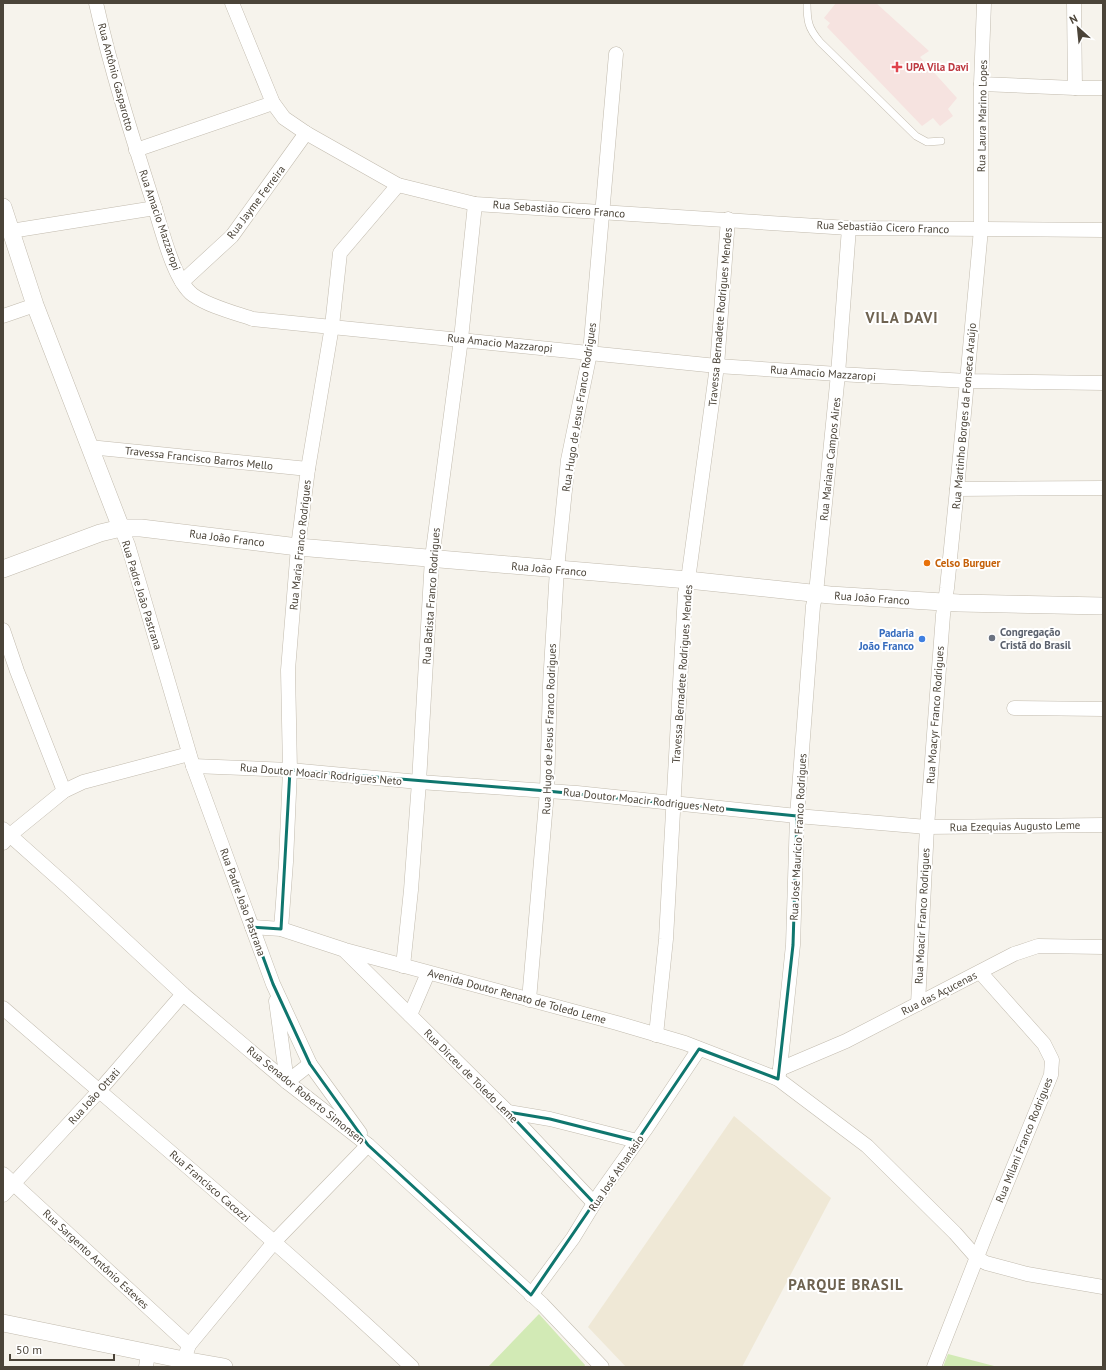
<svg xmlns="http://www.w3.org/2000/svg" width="1106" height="1370" viewBox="0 0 1106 1370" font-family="'PT Sans',sans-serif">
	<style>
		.education { fill: #efe8d6 }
		.medical { fill: #f6e3e0 }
		.green { fill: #d2eab5 }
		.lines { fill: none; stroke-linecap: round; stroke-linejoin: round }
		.service-casing { stroke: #c2bbae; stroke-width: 8 }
		.minor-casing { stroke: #c2bbae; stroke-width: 15 }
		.tertiary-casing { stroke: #c2bbae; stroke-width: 18 }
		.service { stroke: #fff; stroke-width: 7 }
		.minor { stroke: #fff; stroke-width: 14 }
		.tertiary { stroke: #fff; stroke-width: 17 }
		.marked { fill: none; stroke: #0f766e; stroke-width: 3; stroke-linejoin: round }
		.health-dot { fill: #e0444e; stroke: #fff; stroke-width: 1.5 }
		.food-dot { fill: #e8710a; stroke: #fff; stroke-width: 1.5 }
		.worship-dot { fill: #6b7280; stroke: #fff; stroke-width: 1.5 }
		.shop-dot { fill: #3f7fe0; stroke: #fff; stroke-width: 1.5 }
		.labels { text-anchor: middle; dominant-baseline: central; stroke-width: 4; stroke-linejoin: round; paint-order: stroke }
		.health-label { font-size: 11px; font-weight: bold; fill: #be3a42; stroke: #fff; text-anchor: start }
		.street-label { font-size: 11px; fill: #4b4439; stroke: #fff }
		.food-label { font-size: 11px; font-weight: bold; fill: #c56008; stroke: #fff; text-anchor: start }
		.worship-label { font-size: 11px; font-weight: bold; fill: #5b616d; stroke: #fff; text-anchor: start }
		.shop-label { font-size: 11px; font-weight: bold; fill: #366cbe; stroke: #fff; text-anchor: end }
		.district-label { font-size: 15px; font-weight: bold; letter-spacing: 1px; fill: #6e6250; stroke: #fff }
	</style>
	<rect width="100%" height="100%" fill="#f6f3ec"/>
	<!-- education -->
	<polygon class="education" points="734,1116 831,1198 742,1367 626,1367 588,1327"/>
	<!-- medical -->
	<polygon class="medical" points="836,3 876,3 929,51 920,57 957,98 948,109 953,116 940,126 933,118 922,126 827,27 830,23 824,18"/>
	<!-- green -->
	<g class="green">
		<polygon points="539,1314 585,1365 584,1367 488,1367"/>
		<polygon points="948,1354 998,1367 943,1367"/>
	</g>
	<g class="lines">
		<!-- service casing -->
		<g class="service-casing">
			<path id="service" d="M807,3C807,21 808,28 820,42L916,136L927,142L941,141"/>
		</g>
		<!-- minor casing -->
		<g class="minor-casing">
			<g id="minor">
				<path d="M96,3C111,70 132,136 153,202C161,226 173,280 193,295C208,306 235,313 253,319L717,366L838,374L968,381L1103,383"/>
				<polyline points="232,3 273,103 284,118 306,133 398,185 475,204 849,228 1103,230"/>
				<polyline points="1074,3 1075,88"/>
				<polyline points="981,84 1075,88 1103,88"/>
				<polyline points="136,150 273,103"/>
				<polyline points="11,231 155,208"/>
				<polyline points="182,282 232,236 306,133"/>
				<polyline points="3,316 35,305"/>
				<polyline points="89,447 308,469"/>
				<polyline points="957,489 1103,488"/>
				<polyline points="121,528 128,545 193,766 273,984 310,1064 360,1133"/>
				<polyline points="3,630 17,671 64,791"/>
				<polyline points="1014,708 1103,709"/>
				<polyline points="193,766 290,770 419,782 577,793 797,816 927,827 1103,825"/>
				<polyline points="3,829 69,888 183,994 287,1082 368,1145 542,1304 602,1367"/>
				<polyline points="3,843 10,835 64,791 83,782 189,754"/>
				<polyline points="252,927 281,929 345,950 617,1023 685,1043 778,1079 867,1146 955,1233 977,1258 986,1263 1027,1274 1103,1287"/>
				<polyline points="281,929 286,862 290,770 288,670 298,547 308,469 332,326 340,253 398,185"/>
				<polyline points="345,951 508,1112 594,1203"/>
				<polyline points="403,966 411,890 419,782 432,558 461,339 475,204"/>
				<polyline points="529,1000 547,791 550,685 557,569 568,460 590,353 616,54"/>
				<polyline points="276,1001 287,1082"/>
				<polyline points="918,1004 927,827 943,615 947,588 957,489 981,229 981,84 984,3"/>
				<path d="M3,1008C140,1127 280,1243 412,1367"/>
				<polyline points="410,1015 428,973"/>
				<polyline points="656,1035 666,939 685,593 688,580 717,366 728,219"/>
				<polyline points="780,1069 846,1041 1014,954 1038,946 1103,947"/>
				<polyline points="778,1079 780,1069 793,945 797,816 813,606 816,593 838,374 849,228"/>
				<polyline points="287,1082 310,1064"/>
				<polyline points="508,1112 550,1119 637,1141"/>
				<polyline points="3,1174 189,1345"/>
				<polyline points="3,1195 99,1091 183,994"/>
				<polyline points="531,1295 573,1238 601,1192 645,1130 699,1049"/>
				<polyline points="184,1360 189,1345 275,1241 368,1145"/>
				<polyline points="146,1367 148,1353"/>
				<polyline points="934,1367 986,1234 1051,1075 1052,1060 1044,1044 980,972"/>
			</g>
		</g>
		<!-- tertiary casing -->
		<g class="tertiary-casing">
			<g id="tertiary">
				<polyline points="3,207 35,305 121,528"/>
				<polyline points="3,569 100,533 121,528 141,528 298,547 688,580 830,595 959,603 1103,606"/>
				<polyline points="3,1323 184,1360 224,1367"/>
			</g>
		</g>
		<!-- service -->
		<use href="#service" class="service"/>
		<!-- minor -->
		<use href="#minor" class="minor"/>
		<!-- tertiary -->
		<use href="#tertiary" class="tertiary"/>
	</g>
	<!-- marked area -->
	<path class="marked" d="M290,770L547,791L797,816L793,945L778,1079L699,1049L637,1141L550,1119L508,1112L594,1203L531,1295L368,1145L310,1064L273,984L252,927L281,929Z"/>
	<!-- markers -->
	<path class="health-dot" d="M895 61h4v4h4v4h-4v4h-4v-4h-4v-4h4z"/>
	<circle class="food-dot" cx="927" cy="563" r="4"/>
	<circle class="worship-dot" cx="992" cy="638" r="4"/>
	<circle class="shop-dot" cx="922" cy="639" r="4"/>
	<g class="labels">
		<!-- health labels -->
		<g class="health-label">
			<text x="906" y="67">UPA Vila Davi</text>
		</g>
		<!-- street labels -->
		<g class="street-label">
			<text transform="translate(116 77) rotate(75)">Rua Antônio Gasparotto</text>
			<text transform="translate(982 116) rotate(-89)">Rua Laura Marino Lopes</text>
			<text transform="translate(256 202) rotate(-53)">Rua Jayme Ferreira</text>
			<text transform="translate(559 209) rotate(4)">Rua Sebastião Cicero Franco</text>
			<text transform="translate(160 220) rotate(71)">Rua Amacio Mazzaropi</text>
			<text transform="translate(883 227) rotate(2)">Rua Sebastião Cicero Franco</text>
			<text transform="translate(720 317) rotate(-85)">Travessa Bernadete Rodrigues Mendes</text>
			<text transform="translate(500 343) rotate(6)">Rua Amacio Mazzaropi</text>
			<text transform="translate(823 373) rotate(4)">Rua Amacio Mazzaropi</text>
			<text transform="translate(579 407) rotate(-81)">Rua Hugo de Jesus Franco Rodrigues</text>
			<text transform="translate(964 416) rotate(-85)">Rua Martinho Borges da Fonseca Araújo</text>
			<text transform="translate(199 458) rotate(6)">Travessa Francisco Barros Mello</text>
			<text transform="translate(830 459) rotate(-84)">Rua Mariana Campos Aires</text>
			<text transform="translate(227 538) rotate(7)">Rua João Franco</text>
			<text transform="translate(300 545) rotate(-84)">Rua Maria Franco Rodrigues</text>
			<text transform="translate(549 569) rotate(5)">Rua João Franco</text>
			<text transform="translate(142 595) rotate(73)">Rua Padre João Pastrana</text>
			<text transform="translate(431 596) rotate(-86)">Rua Batista Franco Rodrigues</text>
			<text transform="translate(872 598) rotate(4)">Rua João Franco</text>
			<text transform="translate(682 674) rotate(-86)">Travessa Bernadete Rodrigues Mendes</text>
			<text transform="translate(935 715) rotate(-86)">Rua Moacyr Franco Rodrigues</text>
			<text transform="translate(549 729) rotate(-88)">Rua Hugo de Jesus Franco Rodrigues</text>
			<text transform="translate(321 774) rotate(5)">Rua Doutor Moacir Rodrigues Neto</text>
			<text transform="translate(644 800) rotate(6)">Rua Doutor Moacir Rodrigues Neto</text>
			<text transform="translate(1015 826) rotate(-1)">Rua Ezequias Augusto Leme</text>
			<text transform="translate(798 837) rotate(-87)">Rua José Maurício Franco Rodrigues</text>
			<text transform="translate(243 902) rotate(70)">Rua Padre João Pastrana</text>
			<text transform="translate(922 916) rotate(-87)">Rua Moacir Franco Rodrigues</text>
			<text transform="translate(939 993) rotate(-27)">Rua das Açucenas</text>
			<text transform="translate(517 996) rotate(15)">Avenida Doutor Renato de Toledo Leme</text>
			<text transform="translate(471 1076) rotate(45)">Rua Dirceu de Toledo Leme</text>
			<text transform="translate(306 1095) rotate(39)">Rua Senador Roberto Simonsen</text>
			<text transform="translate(94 1096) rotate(-48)">Rua João Ottati</text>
			<text transform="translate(1024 1140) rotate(-68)">Rua Milani Franco Rodrigues</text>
			<text transform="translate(616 1173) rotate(-56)">Rua José Athanásio</text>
			<text transform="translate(210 1186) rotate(41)">Rua Francisco Cacozzi</text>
			<text transform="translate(96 1259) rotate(43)">Rua Sargento Antônio Esteves</text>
		</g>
		<!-- food labels -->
		<g class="food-label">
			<text x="935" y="563">Celso Burguer</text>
		</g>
		<!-- worship labels -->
		<g class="worship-label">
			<text x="1000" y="632">Congregação<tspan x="1000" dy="13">Cristã do Brasil</tspan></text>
		</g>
		<!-- shop labels -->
		<g class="shop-label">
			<text x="914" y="633">Padaria<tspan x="914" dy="13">João Franco</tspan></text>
		</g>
		<!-- district labels -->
		<g class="district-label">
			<text x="902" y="317">VILA DAVI</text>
			<text x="846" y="1284">PARQUE BRASIL</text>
		</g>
	</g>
	<!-- border -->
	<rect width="1106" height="1370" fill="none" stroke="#4b4439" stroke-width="8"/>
	<!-- north arrow -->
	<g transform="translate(1078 28) rotate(333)" stroke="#ffffff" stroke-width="3" paint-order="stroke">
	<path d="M0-3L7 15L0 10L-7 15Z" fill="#4b4439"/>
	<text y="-6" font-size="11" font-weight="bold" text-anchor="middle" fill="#4b4439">N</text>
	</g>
	<!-- scale -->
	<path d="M10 1354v6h104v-6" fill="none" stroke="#4b4439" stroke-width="2"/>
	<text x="16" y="1354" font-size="12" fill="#4b4439" stroke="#ffffff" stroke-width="3" paint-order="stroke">50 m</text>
</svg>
